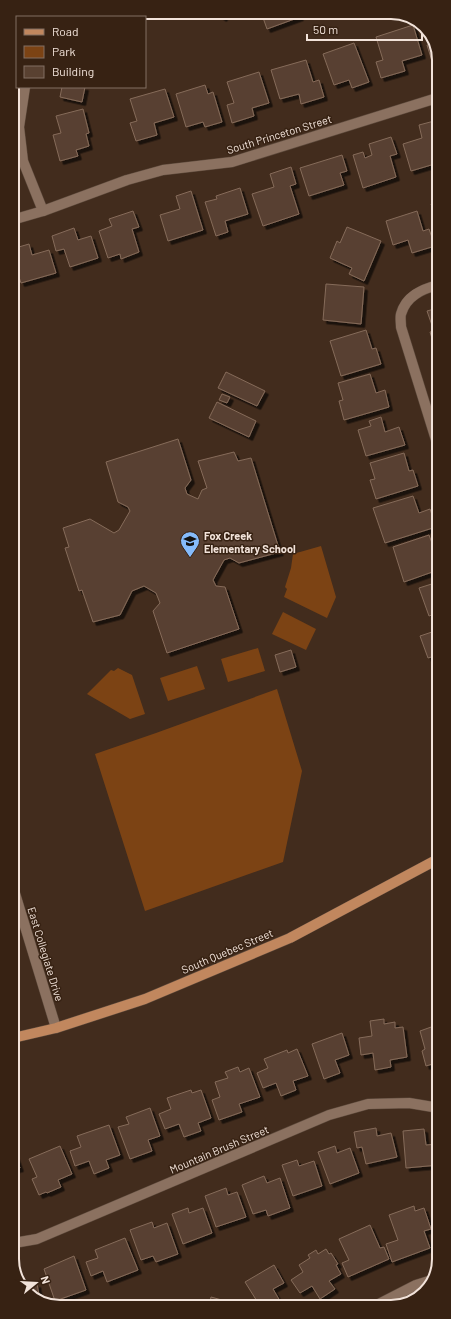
<svg xmlns="http://www.w3.org/2000/svg" width="451" height="1319" viewBox="0 0 451 1319" font-family="Barlow,sans-serif">
	<style>
		.green { fill: #7c4314 }
		.building { fill: #594131; stroke: #856b5a; filter: url(#shadow) }
		.lines { fill: none; stroke-linecap: round; stroke-linejoin: round }
		.minor-casing { stroke: #5d4a3c; stroke-width: 11 }
		.primary-casing { stroke: #5d4a3c; stroke-width: 11 }
		.minor { stroke: #8b7160; stroke-width: 10 }
		.primary { stroke: #c1875e; stroke-width: 10 }
		.labels { text-anchor: middle; dominant-baseline: central; stroke-width: 3; stroke-linejoin: round; paint-order: stroke }
		.street-label { font-size: 11px; fill: #f2e3da; stroke: #372213 }
		.poi-label { font-size: 11px; font-weight: bold; fill: #f2e3da; stroke: #372213; text-anchor: start }
		.rim { fill: none; stroke: #f2e3da; stroke-width: 2 }
	</style>
	<defs>
		<filter id="shadow"><feDropShadow dx="3.5" dy="3.5" stdDeviation="0" flood-color="#0009"/></filter>
	</defs>
	<rect width="100%" height="100%" fill="#422c1d"/>
	<!-- green -->
	<g class="green">
		<polygon points="321,546 336,597 327,618 284,597 287,589 285,587 291,568 293,554"/>
		<polygon points="283,612 316,629 306,650 272,634"/>
		<polygon points="258,648 265,671 228,682 221,659"/>
		<polygon points="197,666 205,689 168,701 160,678"/>
		<polygon points="118,668 132,675 145,714 130,719 87,694 111,670 114,671"/>
		<polygon points="277,689 302,771 283,862 145,911 95,754 156,733"/>
	</g>
	<!-- building -->
	<g class="building">
		<polygon points="214,12 227,12 223,18"/>
		<polygon points="261,12 298,12 300,17 267,29"/>
		<polygon points="413,25 422,55 402,61 405,71 381,78 376,62 383,60 376,37"/>
		<polygon points="434,42 437,48 437,59 432,61 427,45 434,43"/>
		<polygon points="354,43 369,82 352,88 349,80 334,85 323,54"/>
		<polygon points="306,60 313,82 319,80 324,97 301,104 299,94 280,99 271,70"/>
		<polygon points="259,72 269,103 252,108 254,116 232,123 227,105 234,103 227,82"/>
		<polygon points="205,85 208,94 213,92 222,122 205,127 203,122 186,127 176,94"/>
		<polygon points="62,87 85,87 82,102 60,97"/>
		<polygon points="165,89 174,117 154,123 157,135 136,141 130,123 137,121 130,99"/>
		<polygon points="83,109 89,133 86,134 89,146 76,150 78,156 60,161 53,135 61,133 56,116"/>
		<polygon points="438,120 438,163 411,171 403,144 422,138 419,125"/>
		<polygon points="391,137 397,154 390,156 396,177 363,188 353,155 363,152 365,158 372,155 369,144"/>
		<polygon points="342,155 347,171 340,173 344,185 309,196 300,168"/>
		<polygon points="291,167 296,184 290,186 299,214 263,226 252,194 274,187 270,174"/>
		<polygon points="240,188 248,214 225,221 228,232 216,236 205,202 217,199 216,196"/>
		<polygon points="191,191 203,230 168,241 160,215 180,209 176,196"/>
		<polygon points="438,202 438,225 431,204"/>
		<polygon points="133,211 139,227 132,229 139,252 121,259 120,254 108,258 99,231 112,226 109,219"/>
		<polygon points="417,211 423,231 429,229 435,246 412,253 408,240 393,245 386,221"/>
		<polygon points="347,227 381,241 364,281 349,274 352,268 330,258 337,241 340,243"/>
		<polygon points="74,228 78,240 91,236 98,258 70,267 64,249 56,251 52,236"/>
		<polygon points="29,244 32,255 49,250 56,273 21,283 16,268 12,269 12,249"/>
		<polygon points="326,284 364,287 361,324 323,320"/>
		<polygon points="438,308 438,347 435,348 430,332 434,331 427,311"/>
		<polygon points="366,330 372,349 376,348 381,364 341,376 330,341"/>
		<polygon points="226,372 265,391 257,406 218,388"/>
		<polygon points="370,374 376,393 385,390 389,407 344,420 339,401 343,400 338,383"/>
		<polygon points="222,394 230,397 227,403 219,400"/>
		<polygon points="217,402 256,421 249,437 209,418"/>
		<polygon points="381,417 385,432 399,427 405,445 366,456 358,430 371,426 369,421"/>
		<polygon points="178,439 191,480 185,488 187,494 198,499 202,490 207,488 198,461 234,452 238,461 251,458 280,552 239,563 230,558 224,560 213,580 216,586 225,587 239,629 167,653 153,611 160,603 156,593 144,586 132,591 120,615 93,622 82,590 79,591 65,548 69,547 63,528 90,519 114,533 119,530 130,511 128,507 118,502 106,462"/>
		<polygon points="404,453 409,471 413,470 418,486 376,499 370,480 375,479 370,463"/>
		<polygon points="413,496 419,513 430,509 436,527 385,543 373,508"/>
		<polygon points="429,535 436,554 438,554 438,570 404,582 393,547"/>
		<polygon points="438,582 438,613 429,616 419,588"/>
		<polygon points="438,622 438,655 428,658 420,636 435,631 433,624"/>
		<polygon points="291,650 296,667 280,672 275,655"/>
		<polygon points="439,1018 439,1062 426,1066 422,1051 425,1049 420,1031 434,1026 432,1020"/>
		<polygon points="384,1019 384,1024 395,1022 395,1028 403,1027 407,1057 390,1060 391,1067 375,1070 373,1053 361,1055 359,1038 372,1036 370,1021"/>
		<polygon points="342,1033 349,1055 335,1060 340,1073 324,1079 312,1044"/>
		<polygon points="297,1049 308,1076 293,1081 296,1090 281,1096 276,1083 263,1088 257,1073 268,1068 264,1059 287,1050 288,1053"/>
		<polygon points="238,1067 240,1072 249,1068 260,1097 239,1104 242,1112 219,1120 212,1100 220,1097 215,1082 228,1078 225,1072"/>
		<polygon points="191,1090 192,1093 201,1090 211,1118 198,1123 201,1131 184,1137 179,1124 165,1129 159,1114 171,1109 167,1098"/>
		<polygon points="150,1108 160,1136 148,1140 152,1151 130,1159 118,1127 129,1124 126,1117"/>
		<polygon points="109,1125 120,1155 106,1160 109,1168 94,1174 89,1161 75,1166 70,1151 81,1147 77,1136"/>
		<polygon points="376,1128 377,1136 391,1133 397,1157 366,1164 362,1147 357,1148 354,1132"/>
		<polygon points="424,1129 426,1145 439,1144 439,1165 406,1168 403,1131"/>
		<polygon points="60,1146 72,1174 58,1180 61,1187 47,1193 46,1192 39,1195 32,1179 37,1177 29,1159"/>
		<polygon points="335,1146 337,1153 350,1148 359,1173 330,1184 318,1152"/>
		<polygon points="13,1149 20,1168 13,1170"/>
		<polygon points="297,1160 299,1166 314,1161 322,1186 293,1196 282,1165"/>
		<polygon points="264,1176 267,1183 280,1178 290,1208 268,1216 266,1210 253,1214 242,1185"/>
		<polygon points="226,1188 228,1195 237,1192 246,1217 216,1227 205,1196"/>
		<polygon points="414,1206 415,1211 424,1208 431,1229 424,1231 430,1248 392,1262 386,1244 398,1240 389,1215"/>
		<polygon points="188,1208 189,1213 203,1208 212,1233 183,1244 172,1214"/>
		<polygon points="152,1222 154,1228 167,1223 178,1254 156,1262 153,1256 141,1260 130,1230"/>
		<polygon points="370,1225 380,1248 384,1247 389,1259 348,1277 342,1263 349,1260 339,1239"/>
		<polygon points="125,1238 138,1270 107,1282 103,1271 91,1276 86,1262 98,1258 95,1250"/>
		<polygon points="326,1249 329,1254 331,1253 338,1264 336,1265 341,1274 329,1281 335,1289 320,1299 312,1286 300,1293 291,1280 303,1272 299,1265 310,1258 308,1255 316,1250 318,1254"/>
		<polygon points="74,1256 86,1290 55,1301 44,1269"/>
		<polygon points="274,1265 284,1283 273,1289 280,1301 272,1306 260,1306 245,1282"/>
		<polygon points="37,1284 40,1300 29,1295 24,1287"/>
		<polygon points="211,1297 240,1305 239,1306 209,1306"/>
	</g>
	<g class="lines">
		<!-- minor casing -->
		<g class="minor-casing">
			<g id="minor">
				<polyline points="25,87 19,127 23,161 43,211"/>
				<polyline points="12,220 43,211 127,180 163,170 232,162 437,98"/>
				<path d="M438,285C422,289 406,296 401,314C400,317 401,323 401,327L438,446"/>
				<polyline points="13,887 56,1028"/>
				<polyline points="14,1243 37,1239 329,1115 368,1104 409,1103 439,1108"/>
				<polyline points="375,1306 416,1285 432,1280"/>
			</g>
		</g>
		<!-- primary casing -->
		<g class="primary-casing">
			<polyline id="primary" points="13,1038 56,1028 145,999 290,938 438,859"/>
		</g>
		<!-- minor -->
		<use href="#minor" class="minor"/>
		<!-- primary -->
		<use href="#primary" class="primary"/>
	</g>
	<!-- icons -->
	<defs>
		<g id="school-pin" transform="scale(1)"><path d="M0 17L-7.5 6A9.5 9.5 0 1 1 7.5 6Z" fill="#85bbfb" stroke="#372213"/><path d="M0-5L7-2L0 1L-7-2ZM-4 1L0 2.5L4 1V4Q0 6-4 4Z" fill="#111"/></g>
	</defs>
	<g fill-rule="evenodd">
		<use href="#school-pin" x="190" y="541"/>
	</g>
	<g class="labels">
		<!-- street labels -->
		<g class="street-label">
			<text transform="translate(279 134) rotate(-17)">South Princeton Street</text>
			<text transform="translate(227 951) rotate(-23)">South Quebec Street</text>
			<text transform="translate(46 954) rotate(73)">East Collegiate Drive</text>
			<text transform="translate(219 1149) rotate(-23)">Mountain Brush Street</text>
		</g>
		<!-- poi labels -->
		<g class="poi-label">
			<text x="204" y="535">Fox Creek<tspan x="204" dy="13">Elementary School</tspan></text>
		</g>
	</g>
	<!-- crop -->
	<path d="M0 0H451V1319H0ZM60 19H391A41 41 0 0 1 432 60V1259A41 41 0 0 1 391 1300H60A41 41 0 0 1 19 1259V60A41 41 0 0 1 60 19Z" fill="#372213" fill-rule="evenodd"/>
	<path class="rim" d="M60 19H391A41 41 0 0 1 432 60V1259A41 41 0 0 1 391 1300H60A41 41 0 0 1 19 1259V60A41 41 0 0 1 60 19Z"/>
	<!-- legend -->
	<rect x="16" y="16" width="130" height="72" fill="#372213" stroke="#826f63"/>
	<rect x="24" y="29" width="20" height="6" fill="#c1875e" stroke="#826f63"/>
	<text x="52" y="36" font-size="12" fill="#f2e3da">Road</text>
	<rect x="24" y="46" width="20" height="12" fill="#7c4314" stroke="#826f63"/>
	<text x="52" y="56" font-size="12" fill="#f2e3da">Park</text>
	<rect x="24" y="66" width="20" height="12" fill="#594131" stroke="#826f63"/>
	<text x="52" y="76" font-size="12" fill="#f2e3da">Building</text>
	<!-- north arrow -->
	<g transform="translate(36 1283) rotate(72)" stroke="#372213" stroke-width="3" paint-order="stroke">
	<path d="M0-3L7 15L0 10L-7 15Z" fill="#f2e3da"/>
	<text y="-6" font-size="11" font-weight="bold" text-anchor="middle" fill="#f2e3da">N</text>
	</g>
	<!-- scale -->
	<path d="M307 34v6h115v-6" fill="none" stroke="#f2e3da" stroke-width="2"/>
	<text x="313" y="34" font-size="12" fill="#f2e3da" stroke="#372213" stroke-width="3" paint-order="stroke">50 m</text>
</svg>
